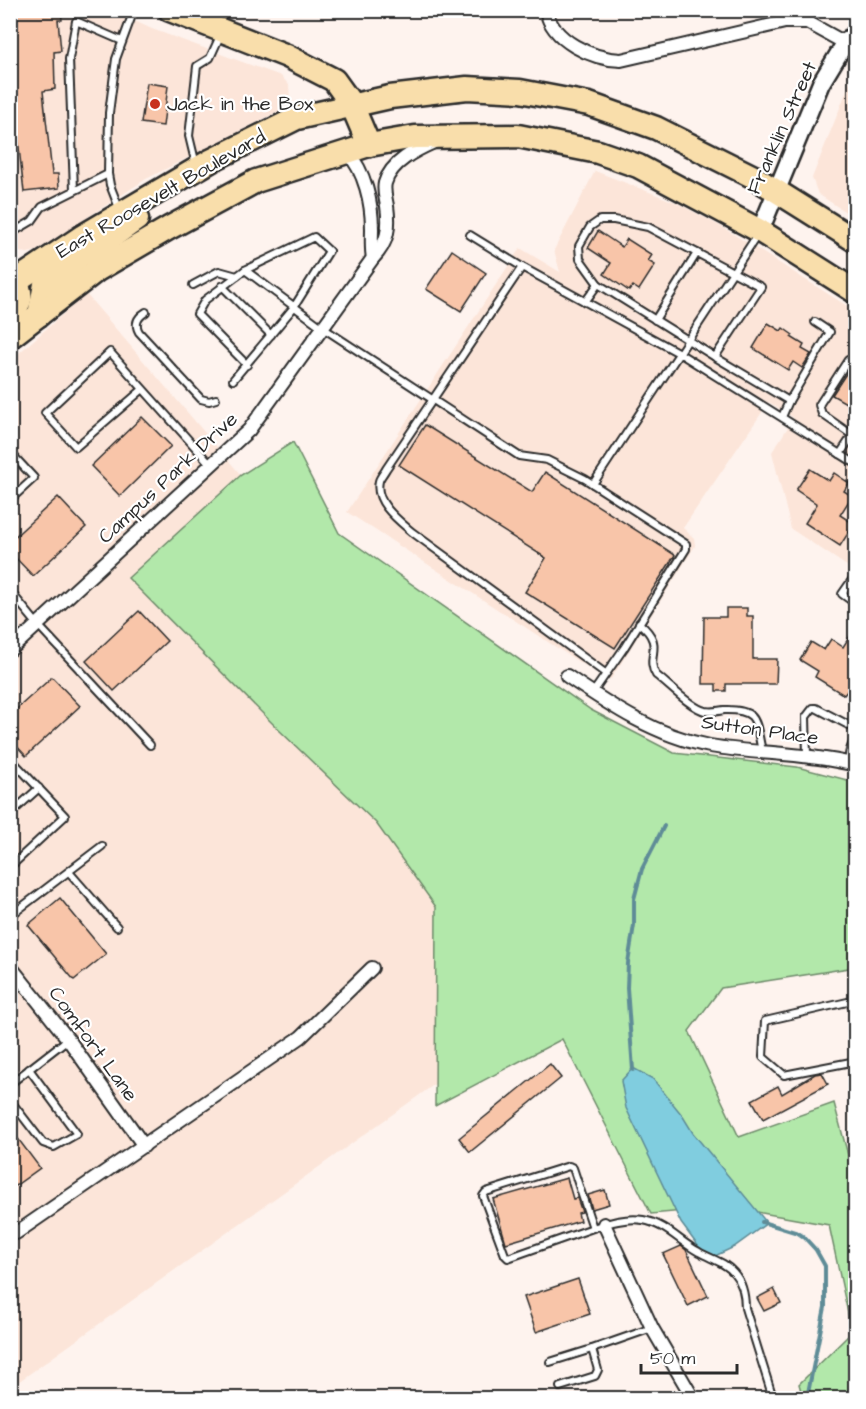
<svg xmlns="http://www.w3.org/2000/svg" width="866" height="1409" viewBox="0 0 866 1409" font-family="'Architects Daughter',sans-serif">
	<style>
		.built { fill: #fce5d9 }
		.green { fill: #b2e8aa; stroke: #6e8a6a; stroke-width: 1.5 }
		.water { fill: #80cddf; stroke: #5e8c97; stroke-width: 1.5 }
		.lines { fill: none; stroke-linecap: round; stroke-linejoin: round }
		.stream { stroke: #5e8c97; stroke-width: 4 }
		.building { fill: #f8c5a9; stroke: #2b2b2b; stroke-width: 1.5 }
		.lane-casing { stroke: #2b2b2b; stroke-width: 10 }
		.street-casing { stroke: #2b2b2b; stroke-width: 16 }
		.secondary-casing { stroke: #2b2b2b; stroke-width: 21 }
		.highway-casing { stroke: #2b2b2b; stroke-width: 27 }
		.lane { stroke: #fff; stroke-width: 6 }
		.street { stroke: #fff; stroke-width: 12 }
		.secondary { stroke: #fff; stroke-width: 16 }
		.highway { stroke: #f9deab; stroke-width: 22 }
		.poi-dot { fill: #c8321e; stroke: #fff; stroke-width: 2 }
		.labels { text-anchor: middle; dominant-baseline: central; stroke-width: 4.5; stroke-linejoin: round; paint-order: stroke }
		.poi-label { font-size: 20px; fill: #2b2b2b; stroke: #fff; text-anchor: start }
		.street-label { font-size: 20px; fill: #2b2b2b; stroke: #fff }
	</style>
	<rect width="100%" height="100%" fill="#fef3ee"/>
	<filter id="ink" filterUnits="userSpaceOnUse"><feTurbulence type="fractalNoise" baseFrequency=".0167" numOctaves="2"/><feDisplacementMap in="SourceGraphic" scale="12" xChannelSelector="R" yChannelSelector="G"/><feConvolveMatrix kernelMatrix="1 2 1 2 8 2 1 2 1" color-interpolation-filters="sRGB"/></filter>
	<g filter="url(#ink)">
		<!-- built -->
		<g class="built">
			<polygon points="10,11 113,11 152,29 281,76 289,85 290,100 284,108 275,113 146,179 36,251 28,253 19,252 13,245 10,230"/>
			<polygon points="855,70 855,218 818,194 812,178"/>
			<polygon points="595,171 675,202 722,227 855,311 856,559 850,568 791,529 772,452 794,418 769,402 683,528 694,538 695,546 611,679 579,662 347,512 520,248 560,272 554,250"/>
			<polygon points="86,294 241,475 128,578 279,730 376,823 436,907 435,1084 11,1387 11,360"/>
		</g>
		<!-- green -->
		<polygon class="green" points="293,442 339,533 591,710 674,753 797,767 855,782 855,967 721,988 689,1031 739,1137 834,1103 855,1181 855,1398 803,1398 799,1384 852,1332 829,1225 729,1207 651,1214 562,1039 435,1106 436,907 376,823 279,730 128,578 241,475"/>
		<!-- water -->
		<polygon class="water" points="633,1068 653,1079 682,1115 693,1133 767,1223 734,1247 713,1257 704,1254 681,1223 626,1108 621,1081"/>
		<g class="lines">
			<!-- stream -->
			<g class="stream">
				<polyline points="633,1070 627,988 628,963 634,925 634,899 642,869 664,826"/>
				<polyline points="762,1222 798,1233 804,1237 816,1250 825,1266 825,1307 807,1398"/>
			</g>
		</g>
		<!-- building -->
		<g class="building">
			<polygon points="10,10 61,10 62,20 58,20 61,51 54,52 55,89 43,91 52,174 58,174 59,188 24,192 11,77 16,76"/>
			<polygon points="147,83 168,86 163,126 141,123"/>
			<polygon points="598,231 622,247 627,239 652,255 648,261 655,265 639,290 633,286 629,291 604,274 611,263 588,248"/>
			<polygon points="452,250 486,273 461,311 426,289"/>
			<polygon points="768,323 781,331 783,328 793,335 791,337 804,345 802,349 811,354 802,368 793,362 788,370 753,348"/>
			<polygon points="849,369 855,373 855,389 846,403 832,395"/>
			<polygon points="142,417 171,446 120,496 91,466"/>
			<polygon points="425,425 532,492 545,472 675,555 615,648 525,592 546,558 399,465"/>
			<polygon points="810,469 829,481 834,473 849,483 844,491 852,496 840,515 854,524 840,546 805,523 817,504 796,490"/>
			<polygon points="58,497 86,527 33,576 10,552 10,541"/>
			<polygon points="726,608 747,608 747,616 753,616 753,659 777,659 776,684 726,684 726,691 716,691 716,684 703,684 704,617 726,617"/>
			<polygon points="139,611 167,641 114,691 86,661"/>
			<polygon points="855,628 855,695 848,690 844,695 815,677 818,671 800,660 811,642 824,650 831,639 843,647"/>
			<polygon points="52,677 80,706 26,756 10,739 10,715"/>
			<polygon points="60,898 106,954 74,980 28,925"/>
			<polygon points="550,1064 561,1078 470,1152 459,1138"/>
			<polygon points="822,1073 828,1084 763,1119 752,1100 778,1086 782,1094 815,1074"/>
			<polygon points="10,1128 40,1168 15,1186 10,1180"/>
			<polygon points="567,1178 573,1199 577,1198 582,1212 578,1213 580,1221 506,1243 493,1199"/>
			<polygon points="605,1190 609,1204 592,1209 588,1195"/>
			<polygon points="681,1246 686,1250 708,1296 688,1306 663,1254"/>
			<polygon points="578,1279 590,1314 536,1332 524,1297"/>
			<polygon points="774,1289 781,1303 764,1311 757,1298"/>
		</g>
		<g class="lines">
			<!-- lane casing -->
			<g class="lane-casing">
				<g id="lane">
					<polyline points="196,165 189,136 197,66 210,58 220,36"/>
					<polyline points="74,190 69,59 76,21 122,41"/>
					<polyline points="119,208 110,185 108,174 109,113 116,59 134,10"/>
					<polyline points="10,234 32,221 42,207 108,174"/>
					<polyline points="470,235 522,267 679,353 856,464"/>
					<polyline points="697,253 648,227 614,220 600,220 590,227 579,246 580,259 598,284 715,357"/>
					<polyline points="10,260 16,277"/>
					<path d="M522,267L386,469C384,473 380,477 379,481C374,502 398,520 412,532L605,673"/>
					<polyline points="245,270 205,300 197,314 247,365"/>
					<polyline points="193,285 219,271 237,276"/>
					<polyline points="222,286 271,335"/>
					<polyline points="585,302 598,284"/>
					<path d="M146,312C138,317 134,323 139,332L201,399L209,401L216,399"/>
					<polyline points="655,320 697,253 761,287 715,357 789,401 782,417"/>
					<polyline points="233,380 294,307 329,251 314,237 245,270 323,328 519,456 547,460 585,479 686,544 686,549 624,648 592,694"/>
					<polyline points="143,389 76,447 45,413 110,352 211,465"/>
					<polyline points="789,401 830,332 815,322"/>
					<polyline points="852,435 822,414 819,405 848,360 856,359"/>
					<polyline points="10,452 34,478 10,500"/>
					<polyline points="840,454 856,430"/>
					<polyline points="593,484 758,234"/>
					<polyline points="856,574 842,594 856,604"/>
					<polyline points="10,591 38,625 150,745"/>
					<path d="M639,623C667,646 644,655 656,675C668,684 691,708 705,711C711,712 719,711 724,710C760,709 755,722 762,751"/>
					<polyline points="807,756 806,717 813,708 816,708 856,729"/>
					<polyline points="10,758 65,816 10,867"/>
					<path d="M850,763C847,754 851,746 856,737"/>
					<polyline points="10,814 39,788"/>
					<polyline points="69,872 117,927"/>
					<polyline points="10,916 102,846"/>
					<polyline points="856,1000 765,1021 763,1057 784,1075 856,1061"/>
					<polyline points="10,1084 68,1039"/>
					<polyline points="10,1100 43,1143 54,1147 77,1134 29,1069"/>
					<path d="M593,1228L573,1168L569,1166L486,1192L483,1196L505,1255L508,1258L593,1228C608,1223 627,1217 643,1220C666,1224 680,1242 699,1252C711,1259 725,1262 734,1273C743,1283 745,1295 745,1308L773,1398"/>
					<polyline points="550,1362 592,1349"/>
					<polyline points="560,1387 595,1376 598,1370 592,1349 652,1328"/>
				</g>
			</g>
			<!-- street casing -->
			<g class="street-casing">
				<g id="street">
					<path d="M546,10C552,41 592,59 621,60L785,22H807L845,43"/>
					<path d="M347,152C365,171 372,203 372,229C372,239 371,248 373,258"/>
					<path d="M10,650L249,430L373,258C388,243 390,227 387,206C386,199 383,191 385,183C391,162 416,150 434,142"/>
					<path d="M567,676C611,706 656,736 710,746C758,754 808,753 856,765"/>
					<polyline points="10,966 68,1039 144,1146"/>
					<polyline points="604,1224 652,1328 693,1398"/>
					<polyline points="16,1233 301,1037 372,968"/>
				</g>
			</g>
			<!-- secondary casing -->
			<g class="secondary-casing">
				<polyline id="secondary" points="760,231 821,83 847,40 856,33"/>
			</g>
			<!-- highway casing -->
			<g class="highway-casing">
				<g id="highway">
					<polyline points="170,10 287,56 334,80 352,105 369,145"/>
					<polyline points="10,285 83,236 212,160 297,118 390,97 467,88 520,91 589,104 656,128 754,177 856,241"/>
					<path d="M10,313C23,303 22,295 17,281"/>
					<polyline points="39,315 45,284 137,219"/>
					<polyline points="10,337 97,270 169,228 256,181 369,145 415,137 518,136 598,152 638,166 760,231 856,292"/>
				</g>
			</g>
			<!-- lane -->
			<use href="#lane" class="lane"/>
			<!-- street -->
			<use href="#street" class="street"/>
			<!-- secondary -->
			<use href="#secondary" class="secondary"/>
			<!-- highway -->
			<use href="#highway" class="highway"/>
		</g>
	</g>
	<!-- markers -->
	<circle class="poi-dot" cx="155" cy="104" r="6"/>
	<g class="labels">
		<!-- poi labels -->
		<g class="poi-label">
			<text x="167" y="104">Jack in the Box</text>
		</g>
		<!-- street labels -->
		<g class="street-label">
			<text transform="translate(782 128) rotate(-66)">Franklin Street</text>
			<text transform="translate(161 194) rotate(-30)">East Roosevelt Boulevard</text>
			<text transform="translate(168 478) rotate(-43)">Campus Park Drive</text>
			<text transform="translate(760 730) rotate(8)">Sutton Place</text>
			<text transform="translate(93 1044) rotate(54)">Comfort Lane</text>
		</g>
	</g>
	<!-- margin -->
	<rect width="866" height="1409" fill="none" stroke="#fff" stroke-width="36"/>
	<rect x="18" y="18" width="830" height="1373" fill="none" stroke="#2b2b2b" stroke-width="2" filter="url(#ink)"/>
	<!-- scale -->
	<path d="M641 1364v9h96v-9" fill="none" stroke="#2b2b2b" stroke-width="3"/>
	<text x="650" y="1364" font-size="18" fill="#2b2b2b" stroke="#ffffff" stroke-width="4.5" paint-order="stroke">50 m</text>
</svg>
